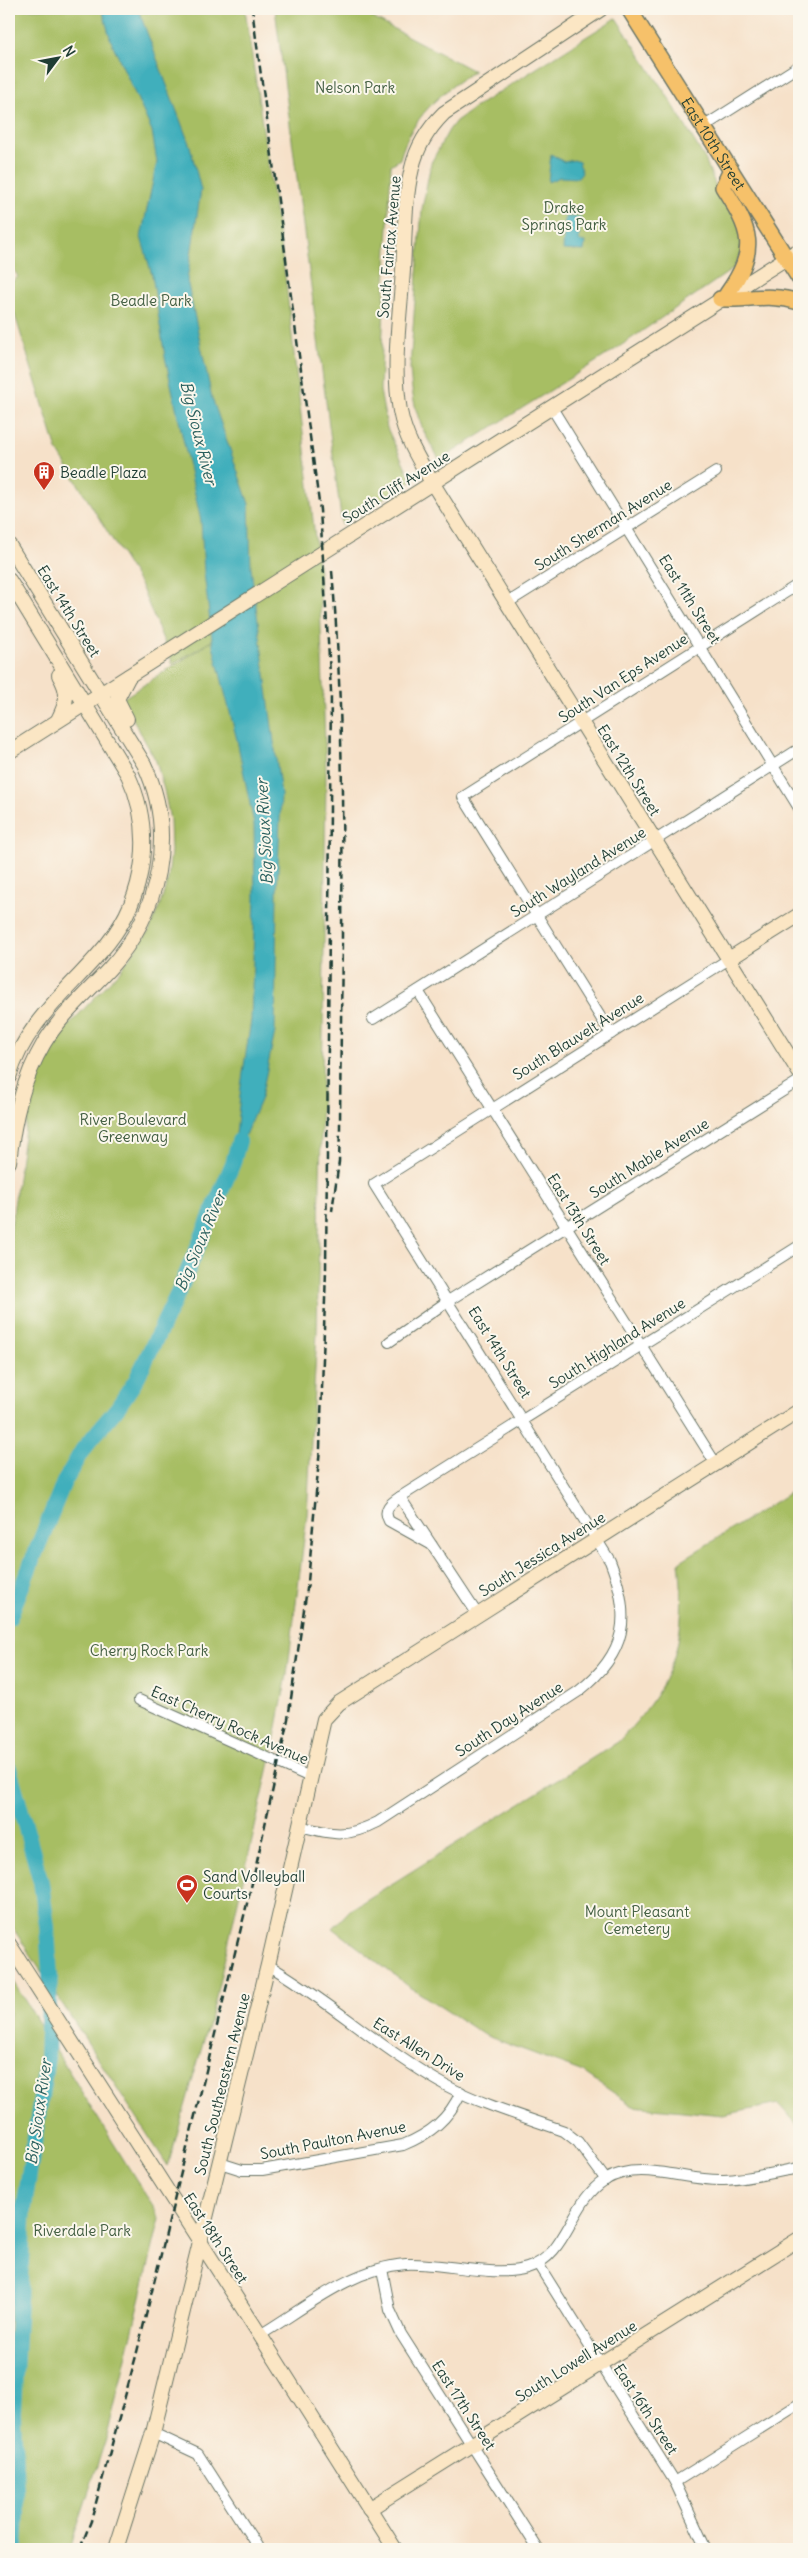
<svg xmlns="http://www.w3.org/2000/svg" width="808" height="2558" viewBox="0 0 808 2558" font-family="Delius,sans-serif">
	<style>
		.green { fill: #a7be63; stroke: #637e4c; fill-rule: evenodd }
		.water { fill: #40afbc; stroke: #307678 }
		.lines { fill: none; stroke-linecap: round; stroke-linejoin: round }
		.river { stroke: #40afbc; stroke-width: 16 }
		.street-casing { stroke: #6a7668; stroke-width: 12 }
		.secondary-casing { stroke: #6a7668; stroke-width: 16 }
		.primary-casing { stroke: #6a7668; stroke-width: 18 }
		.street { stroke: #fff; stroke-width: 10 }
		.secondary { stroke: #fbe6c4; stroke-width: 14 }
		.primary { stroke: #f6c16b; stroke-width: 15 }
		.rail { stroke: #1f3d34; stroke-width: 2.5; stroke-dasharray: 8 4; stroke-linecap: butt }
		.labels { text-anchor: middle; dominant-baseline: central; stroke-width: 4; stroke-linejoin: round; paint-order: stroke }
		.park-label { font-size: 15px; fill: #415d40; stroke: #fbf7ec }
		.street-label { font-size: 15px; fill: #1f3d34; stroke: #fbf7ec }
		.poi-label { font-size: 15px; fill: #1f3d34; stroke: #fbf7ec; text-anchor: start }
		.water-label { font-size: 16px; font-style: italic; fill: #295f5d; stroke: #fbf7ec }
	</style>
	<rect width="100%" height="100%" fill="#fbf7ec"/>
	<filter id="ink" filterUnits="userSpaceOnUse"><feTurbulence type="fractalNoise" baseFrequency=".02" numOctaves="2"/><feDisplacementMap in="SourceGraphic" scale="10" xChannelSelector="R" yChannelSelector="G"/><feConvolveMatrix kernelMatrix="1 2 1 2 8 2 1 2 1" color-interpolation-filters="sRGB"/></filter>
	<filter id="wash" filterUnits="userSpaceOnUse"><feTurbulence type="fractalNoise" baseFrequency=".0096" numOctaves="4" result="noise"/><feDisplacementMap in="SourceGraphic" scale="20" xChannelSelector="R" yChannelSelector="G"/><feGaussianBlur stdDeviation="1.12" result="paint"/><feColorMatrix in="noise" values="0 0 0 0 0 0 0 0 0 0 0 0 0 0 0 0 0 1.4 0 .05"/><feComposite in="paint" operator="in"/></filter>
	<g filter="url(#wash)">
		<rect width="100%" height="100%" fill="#f6e1c9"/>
		<!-- green -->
		<g class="green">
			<path d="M9,9H245L286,283L319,573L326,772L323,1032L317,1333L307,1515L287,1675L271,1758L214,2005L168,2166L9,1922V1625L36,1554L9,1618V1241L29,1101L45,1061L64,1030L119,972L149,931L160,905L168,879L171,851L170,820L164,790L156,761L122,699L218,637L173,664L141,586L57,450L9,296V284L18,277L9,261ZM220,1192L180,1289L146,1359V1358Z"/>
			<path d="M275,9H356L474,71C440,93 411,118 400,159L391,165L380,390L387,428L412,481L342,525Z"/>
			<path d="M616,18L670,100L705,159L717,189L739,224L743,250L733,269L613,351L440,460C419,427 412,406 410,367L422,209L431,163L449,130L456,121L480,104Z"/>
			<path d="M799,1487V2126L778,2104L723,2115L633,2106L583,2072L484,2035L407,1985L333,1928L350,1910L618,1742C674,1684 688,1642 679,1562Z"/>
			<polygon points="9,1975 160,2218 108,2432 70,2549 9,2549"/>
		</g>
		<!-- water -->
		<g class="water">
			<polygon points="102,9 138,9 190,146 201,190 187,280 212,398 249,504 251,568 281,795 277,895 275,1032 261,1098 233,1163 241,1086 251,1020 255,898 254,824 237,740 213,646 204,573 201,521 165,357 152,275 141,237 157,162 152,131 111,41"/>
			<polygon points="551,154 564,162 574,160 579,162 582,173 578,178 560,177 548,182"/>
			<polygon points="565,217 581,217 579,241 585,242 584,251 563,250"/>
		</g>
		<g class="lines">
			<!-- river -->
			<g class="river">
				<polyline points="9,1618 64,1482 83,1449 118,1407 136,1380 180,1289 233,1163 239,1141"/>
				<polyline points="9,1768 41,1882 47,1926 50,1975 47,2058 24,2208 13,2412 17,2514 15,2549"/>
			</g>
		</g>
	</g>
	<g filter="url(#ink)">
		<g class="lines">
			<!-- street casing -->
			<g class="street-casing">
				<g id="street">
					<polyline points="703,127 799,66"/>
					<polyline points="552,408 799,808"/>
					<polyline points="507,603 716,472"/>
					<polyline points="418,991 716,1464"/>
					<polyline points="373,1019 799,749"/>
					<polyline points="611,1034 463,797 799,584"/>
					<polyline points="389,1342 448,1301 799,1081"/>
					<polyline points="400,1497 799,1246"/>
					<path d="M432,1545L389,1521C382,1509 391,1503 400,1497L478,1615"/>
					<polyline points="139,1700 310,1777"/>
					<path d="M300,1826C333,1835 347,1838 378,1822L579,1691C627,1653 632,1617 610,1561L374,1184L729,959"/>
					<path d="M268,1965C330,2001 383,2051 447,2086C483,2105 525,2117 564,2131L578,2142L606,2180"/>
					<path d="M220,2163L242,2170H262L403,2145C430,2134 449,2119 461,2092"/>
					<polyline points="538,2264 675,2482 706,2549"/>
					<polyline points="382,2269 390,2310 401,2334 538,2549"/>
					<path d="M260,2335C305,2308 352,2268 406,2264C440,2262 495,2278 527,2268C568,2256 570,2202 605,2180C640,2159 686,2182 724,2180C749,2179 775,2172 799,2168"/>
					<polyline points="153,2433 198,2454 259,2549"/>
					<polyline points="675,2482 799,2404"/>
				</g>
			</g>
			<!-- secondary casing -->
			<g class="secondary-casing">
				<g id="secondary">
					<path d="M601,9L444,113C428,129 417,146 412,168C404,201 405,237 403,270C400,316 392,365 400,411C405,438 419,460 433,484L799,1072"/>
					<path d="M9,545L144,764C177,833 160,913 109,969C87,993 62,1014 44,1043C22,1080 14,1120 9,1162"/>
					<path d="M9,580L128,775C154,831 146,895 108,943C73,987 26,1020 9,1077"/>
					<polyline points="127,719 117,699 129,676"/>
					<path d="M58,720C67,702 70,693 59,675"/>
					<polyline points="9,752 799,250"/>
					<polyline points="729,959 799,915"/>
					<polyline points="9,1944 260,2335 395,2549"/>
					<polyline points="369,2509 799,2239"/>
					<polyline points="116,2549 153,2433 268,1965 324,1719 339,1703 799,1411"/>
				</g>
			</g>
			<!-- primary casing -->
			<g class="primary-casing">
				<g id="primary">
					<path id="s1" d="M629,9L799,278"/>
					<path d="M727,294C759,248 751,231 723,187L731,170"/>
					<path d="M720,299C749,300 770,293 799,302"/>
				</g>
			</g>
			<!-- street -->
			<use href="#street" class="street"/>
			<!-- secondary -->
			<use href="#secondary" class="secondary"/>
			<!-- primary -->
			<use href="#primary" class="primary"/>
			<!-- rail -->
			<g class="rail">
				<path d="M332,571C348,757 341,942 340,1128L339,1162L332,1211"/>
				<polyline points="80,2549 91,2521 136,2356 254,1875 277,1770 288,1719 308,1582 320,1448 326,1270 331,691 320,510 252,9"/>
			</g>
		</g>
	</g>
	<!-- icons -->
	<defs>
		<g id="building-pin" transform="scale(1.125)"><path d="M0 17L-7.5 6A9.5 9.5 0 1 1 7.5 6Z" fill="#c8321e" stroke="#fbf7ec"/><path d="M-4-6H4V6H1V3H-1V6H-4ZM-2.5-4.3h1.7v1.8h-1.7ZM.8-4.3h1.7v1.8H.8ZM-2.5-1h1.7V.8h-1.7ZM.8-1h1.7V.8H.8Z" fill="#fff"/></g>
		<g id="stadium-pin" transform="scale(1.125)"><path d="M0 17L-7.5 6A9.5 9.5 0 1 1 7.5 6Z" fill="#c8321e" stroke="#fbf7ec"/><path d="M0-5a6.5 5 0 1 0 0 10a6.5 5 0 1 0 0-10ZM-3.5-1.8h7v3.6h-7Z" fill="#fff"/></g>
	</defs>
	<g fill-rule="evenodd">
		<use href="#building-pin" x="44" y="472"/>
		<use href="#stadium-pin" x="187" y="1885"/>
	</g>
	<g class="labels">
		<!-- park labels -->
		<g class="park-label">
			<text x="355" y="87">Nelson Park</text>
			<text x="564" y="207">Drake<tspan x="564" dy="17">Springs Park</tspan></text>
			<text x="151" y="300">Beadle Park</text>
			<text x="133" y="1119">River Boulevard<tspan x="133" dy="17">Greenway</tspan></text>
			<text x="149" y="1650">Cherry Rock Park</text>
			<text x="637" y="1911">Mount Pleasant<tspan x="637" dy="17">Cemetery</tspan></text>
			<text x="82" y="2230">Riverdale Park</text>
		</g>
		<!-- street labels -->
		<g class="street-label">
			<text stroke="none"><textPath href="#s1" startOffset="159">East 10th Street</textPath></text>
			<text transform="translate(389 247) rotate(-85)">South Fairfax Avenue</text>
			<text transform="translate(396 487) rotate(-32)">South Cliff Avenue</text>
			<text transform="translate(603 525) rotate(-32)">South Sherman Avenue</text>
			<text transform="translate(690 599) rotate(58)">East 11th Street</text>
			<text transform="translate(69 611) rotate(58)">East 14th Street</text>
			<text transform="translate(623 678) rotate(-33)">South Van Eps Avenue</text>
			<text transform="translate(629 770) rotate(58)">East 12th Street</text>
			<text transform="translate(578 872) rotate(-32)">South Wayland Avenue</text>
			<text transform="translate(578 1036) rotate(-32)">South Blauvelt Avenue</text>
			<text transform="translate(649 1158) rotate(-32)">South Mable Avenue</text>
			<text transform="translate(579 1219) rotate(58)">East 13th Street</text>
			<text transform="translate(617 1343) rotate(-32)">South Highland Avenue</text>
			<text transform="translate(500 1352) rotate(58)">East 14th Street</text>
			<text transform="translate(542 1554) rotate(-32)">South Jessica Avenue</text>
			<text transform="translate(509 1719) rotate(-33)">South Day Avenue</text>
			<text transform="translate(230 1725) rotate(24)">East Cherry Rock Avenue</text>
			<text transform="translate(419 2049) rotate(32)">East Allen Drive</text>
			<text transform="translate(222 2084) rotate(-76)">South Southeastern Avenue</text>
			<text transform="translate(333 2140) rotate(-11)">South Paulton Avenue</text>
			<text transform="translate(216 2238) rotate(57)">East 18th Street</text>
			<text transform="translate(576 2361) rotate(-32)">South Lowell Avenue</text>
			<text transform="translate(464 2405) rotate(57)">East 17th Street</text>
			<text transform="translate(646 2409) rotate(57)">East 16th Street</text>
		</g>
		<!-- poi labels -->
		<g class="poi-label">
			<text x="60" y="472">Beadle Plaza</text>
			<text x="203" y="1876">Sand Volleyball<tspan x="203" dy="17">Courts</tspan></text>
		</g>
		<!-- water labels -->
		<g class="water-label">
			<text transform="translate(199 433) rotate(76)">Big Sioux River</text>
			<text transform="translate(264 832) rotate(-93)">Big Sioux River</text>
			<text transform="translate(200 1241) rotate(-67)">Big Sioux River</text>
			<text transform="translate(38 2112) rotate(-82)">Big Sioux River</text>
		</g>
	</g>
	<!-- margin -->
	<rect width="808" height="2558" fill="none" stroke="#fbf7ec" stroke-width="30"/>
	<!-- north arrow -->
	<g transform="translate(58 58) rotate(58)" stroke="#fbf7ec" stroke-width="4" paint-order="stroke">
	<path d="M0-4L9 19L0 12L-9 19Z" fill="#1f3d34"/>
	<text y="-8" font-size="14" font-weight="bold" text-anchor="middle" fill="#1f3d34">N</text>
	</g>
</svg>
